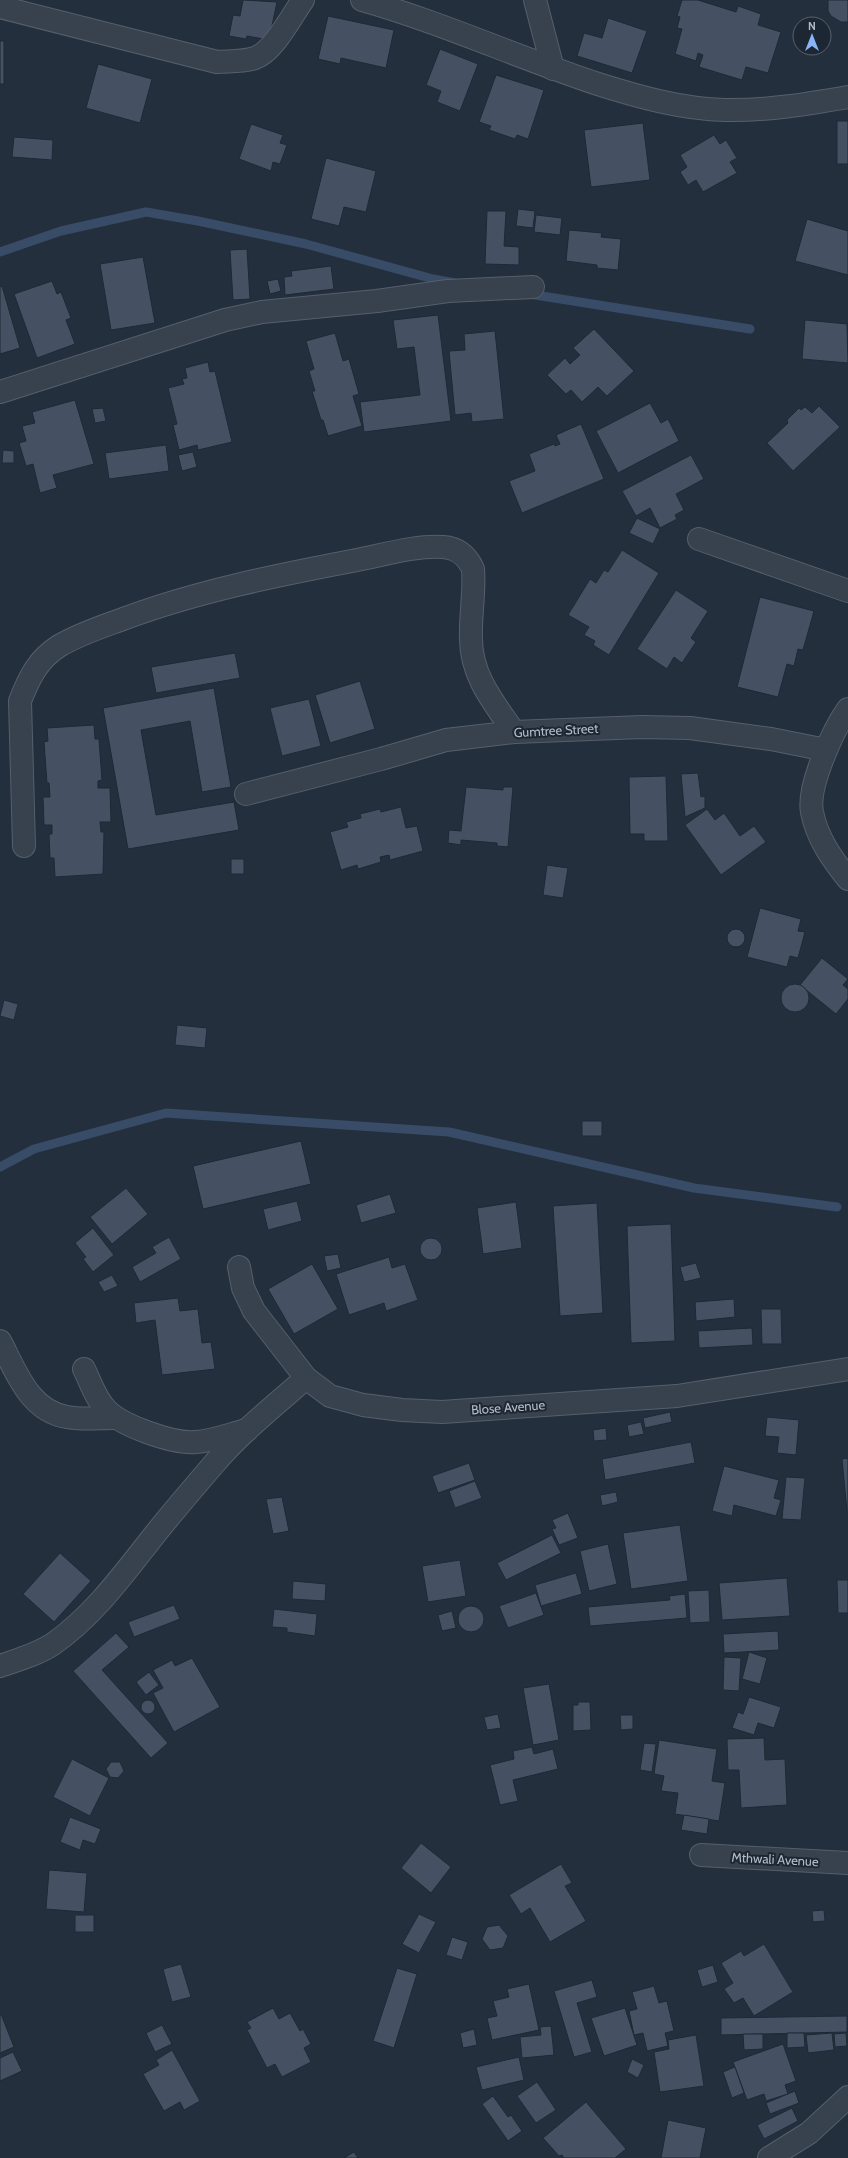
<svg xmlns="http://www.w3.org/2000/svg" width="848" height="2158" viewBox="0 0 848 2158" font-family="Cabin,sans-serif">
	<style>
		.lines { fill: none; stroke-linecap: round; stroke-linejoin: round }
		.stream { stroke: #394c67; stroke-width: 9 }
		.building { fill: #455162; stroke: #1f2835 }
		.minor-casing { stroke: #565f6c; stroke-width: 24 }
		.minor { stroke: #38414e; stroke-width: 22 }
		.labels { text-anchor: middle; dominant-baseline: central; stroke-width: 4; stroke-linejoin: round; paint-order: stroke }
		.street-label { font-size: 13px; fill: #b4bcc9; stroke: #1d2633 }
	</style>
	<rect width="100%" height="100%" fill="#242f3e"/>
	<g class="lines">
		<!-- stream -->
		<g class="stream">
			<polyline points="0,252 61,231 146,212 198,221 306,244 433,279 455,283"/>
			<polyline points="529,294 750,329"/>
			<polyline points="0,1167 34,1149 166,1113 449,1132 694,1188 837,1207"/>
		</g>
	</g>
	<!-- building -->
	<g class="building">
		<polygon points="243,0 277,2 269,40 247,36 246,39 229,36 233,15 240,16"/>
		<polygon points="682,0 698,0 736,12 738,6 761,14 758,25 781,32 768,73 746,67 742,80 699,67 703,55 698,53 696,61 675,54 682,29 677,28 680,17 677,16"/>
		<polygon points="828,0 848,0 848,22 841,22 831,16 828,11"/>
		<polygon points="328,16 394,30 386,68 341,58 340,64 318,59"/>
		<polygon points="608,18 647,31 632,73 577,56 584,33 602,38"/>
		<rect x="0" y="41" width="4" height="43"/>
		<polygon points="440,49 478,64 460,111 437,102 441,91 426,85"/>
		<polygon points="98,64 152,79 140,123 86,108"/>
		<polygon points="496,75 544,90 528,139 517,135 515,139 489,130 491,126 479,122"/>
		<rect x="837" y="121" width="11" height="43"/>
		<polygon points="643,123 650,180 591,187 584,130"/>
		<polygon points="251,124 283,135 280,143 287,145 280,164 273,162 271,171 239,159"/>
		<polygon points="714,135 720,144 726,140 737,158 730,162 737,173 703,192 696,180 688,185 680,172 687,167 680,155"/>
		<polygon points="14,137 53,140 52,160 12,157"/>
		<polygon points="326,158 376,171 366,212 344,207 339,226 311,219"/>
		<polygon points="518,209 535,211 533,228 516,226"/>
		<polygon points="487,211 506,211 504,246 519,247 519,265 485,264"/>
		<polygon points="536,215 562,218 560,235 534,232"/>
		<polygon points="807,219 848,231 848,275 795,261"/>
		<polygon points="569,230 602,233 601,237 621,239 618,270 597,268 597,265 566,261"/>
		<polygon points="247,249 250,299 233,300 230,250"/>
		<polygon points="143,257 155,323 111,330 100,264"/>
		<polygon points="331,266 334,289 285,295 284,277 292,276 291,271"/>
		<polygon points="278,279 281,291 270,294 267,281"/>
		<polygon points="52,281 57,294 61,292 71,318 66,320 75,344 37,358 14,294"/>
		<polygon points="2,286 20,348 0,354 0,287"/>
		<polygon points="438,315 451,421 364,432 360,402 420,395 414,347 397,349 393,320"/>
		<polygon points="805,320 847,324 848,363 802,359"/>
		<polygon points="594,329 634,371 607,396 598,387 582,402 571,390 566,394 547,375 565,358 570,364 580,355 573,348"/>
		<polygon points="495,331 504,419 472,422 471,413 455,415 449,351 465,350 464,334"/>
		<polygon points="335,333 343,361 349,359 359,394 353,396 362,426 328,436 323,420 321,420 312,391 315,391 309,371 314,369 306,341"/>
		<polygon points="208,362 210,372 215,371 232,442 198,450 197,445 179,450 173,425 177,424 168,388 184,384 182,379 187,378 185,368"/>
		<polygon points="75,400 94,464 53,475 57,488 40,493 33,464 26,466 19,443 26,441 22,426 35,423 32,412"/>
		<polygon points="650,403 661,423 668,419 679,441 618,473 596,431"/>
		<polygon points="819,406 840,427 793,471 767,443 788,423 787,420 799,408 801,410 805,407 812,413"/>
		<polygon points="103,408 106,421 95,423 92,409"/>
		<polygon points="581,424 604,479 522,513 509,481 535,471 529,454 554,444 555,446 560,444 556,435"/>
		<polygon points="166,445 169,471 109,479 105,453"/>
		<polygon points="3,450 14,451 14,463 2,463"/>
		<polygon points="193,452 197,467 182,471 178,455"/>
		<polygon points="691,455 704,479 676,494 684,510 675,515 677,519 660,528 650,508 636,516 622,491"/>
		<polygon points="637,518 660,529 653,544 629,533"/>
		<polygon points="622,550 659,573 609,655 593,645 595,641 584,635 589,627 568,615 590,579 596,583 604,570 608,572"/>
		<polygon points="676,590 708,611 691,638 696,642 682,663 674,657 667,669 637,649"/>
		<polygon points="760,597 814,611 803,650 798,649 794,666 787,664 778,697 737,687"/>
		<polygon points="235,653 240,678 156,693 151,667"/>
		<polygon points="360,681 375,729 330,743 315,695"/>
		<polygon points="214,688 231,787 202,792 190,721 141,730 156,815 234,802 239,830 128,849 103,708"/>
		<polygon points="309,699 321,746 282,756 270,708"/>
		<polygon points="94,725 95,739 99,739 102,780 98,781 98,788 110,788 111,822 100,822 101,832 104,832 103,874 55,877 54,858 50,858 49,834 52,834 52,825 44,825 43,797 50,797 49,783 47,783 44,742 48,741 47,728"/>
		<polygon points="698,773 701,797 705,796 705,808 685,817 681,774"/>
		<polygon points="666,776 668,841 644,841 644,834 630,834 629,777"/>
		<polygon points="466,787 503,790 503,787 513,787 508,847 497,846 497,843 461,840 461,845 448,843 449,830 461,831"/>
		<polygon points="401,807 406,828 417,826 423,851 390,860 389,855 380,857 381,862 358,869 357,865 341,870 330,832 348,827 346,822 361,818 360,814 380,809 381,812"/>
		<polygon points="707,809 715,820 724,813 740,836 754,826 766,842 721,875 685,825"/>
		<rect x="231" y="859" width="13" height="15"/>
		<polygon points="547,865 568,868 563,898 543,895"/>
		<polygon points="760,908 801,919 798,931 805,932 798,958 790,956 787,967 747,957"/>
		<circle cx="736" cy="938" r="9"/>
		<polygon points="822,958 848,979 843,985 848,989 848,999 836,1014 800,985"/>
		<circle cx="795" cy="998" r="14"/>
		<polygon points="4,1000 18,1004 14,1020 0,1016"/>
		<polygon points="177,1025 207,1028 205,1048 175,1045"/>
		<rect x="582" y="1121" width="20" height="15"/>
		<polygon points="301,1141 311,1184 203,1209 193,1166"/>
		<polygon points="126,1188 148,1214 112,1244 90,1217"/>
		<polygon points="390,1194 396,1213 361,1223 356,1205"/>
		<polygon points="297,1201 302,1221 268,1230 263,1209"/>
		<polygon points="516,1202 522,1248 483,1254 477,1208"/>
		<polygon points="597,1203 603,1313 560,1316 553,1206"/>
		<polygon points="671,1224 675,1341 631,1343 627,1226"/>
		<polygon points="93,1228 114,1255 93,1272 83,1259 86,1257 75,1243"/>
		<polygon points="169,1237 181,1259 140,1282 132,1267 156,1253 152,1247"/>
		<circle cx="431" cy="1249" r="11"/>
		<polygon points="338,1254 341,1268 327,1271 324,1256"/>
		<polygon points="389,1257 392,1268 405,1264 418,1300 386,1311 384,1303 349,1315 336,1274"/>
		<polygon points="696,1263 701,1278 684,1282 680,1267"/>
		<polygon points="312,1264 338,1309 294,1334 268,1289"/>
		<polygon points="112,1275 118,1286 104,1292 98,1282"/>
		<polygon points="178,1298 180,1311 198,1309 202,1343 211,1342 215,1369 162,1375 155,1320 136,1323 134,1303"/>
		<polygon points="734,1299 735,1317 696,1321 695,1302"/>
		<polygon points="761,1309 781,1309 782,1344 762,1344"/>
		<polygon points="752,1328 753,1345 699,1348 698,1331"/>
		<polygon points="670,1412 672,1422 645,1428 643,1418"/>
		<polygon points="767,1417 799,1420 796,1455 777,1453 779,1437 765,1436"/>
		<polygon points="641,1422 644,1434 629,1437 627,1425"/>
		<polygon points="606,1428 607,1440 594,1441 593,1430"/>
		<polygon points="691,1442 695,1463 605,1480 602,1459"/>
		<polygon points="848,1458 848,1512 847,1512 842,1459"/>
		<polygon points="469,1463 475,1480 438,1493 432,1476"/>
		<polygon points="724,1466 779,1480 774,1498 781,1500 776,1516 734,1505 732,1516 712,1511"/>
		<polygon points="786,1477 805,1478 801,1520 782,1519"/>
		<polygon points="475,1481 482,1498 455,1508 449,1491"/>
		<polygon points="616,1492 618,1502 602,1506 600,1495"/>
		<polygon points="282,1497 289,1531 273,1534 266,1499"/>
		<polygon points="568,1513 578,1538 559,1545 552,1529 556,1528 552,1520"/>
		<polygon points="680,1525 688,1581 631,1589 623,1533"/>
		<polygon points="552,1535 561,1553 506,1580 497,1563"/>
		<polygon points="608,1544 617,1584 589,1591 580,1551"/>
		<polygon points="60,1553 91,1581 54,1622 23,1594"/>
		<polygon points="460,1560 466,1596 428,1602 422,1566"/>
		<polygon points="576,1573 582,1594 541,1606 535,1585"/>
		<polygon points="787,1578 790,1616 722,1620 719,1583"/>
		<polygon points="837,1580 848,1580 848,1613 838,1613"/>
		<polygon points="293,1581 326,1584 325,1601 292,1599"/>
		<polygon points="709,1590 710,1622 690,1623 688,1591"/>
		<polygon points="536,1593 544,1615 508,1628 499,1606"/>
		<polygon points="685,1594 687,1618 590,1626 588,1607 670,1600 669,1596"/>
		<polygon points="174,1605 180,1619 134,1637 128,1622"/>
		<circle cx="471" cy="1619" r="13"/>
		<polygon points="274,1609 317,1614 315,1636 287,1632 287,1628 272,1627"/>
		<polygon points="452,1611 456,1628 442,1631 438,1615"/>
		<polygon points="778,1631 779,1650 724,1653 723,1634"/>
		<polygon points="116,1633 129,1647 102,1670 168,1743 151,1758 73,1671"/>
		<polygon points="749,1652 767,1658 760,1684 742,1679"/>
		<polygon points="724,1657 741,1658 739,1691 723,1690"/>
		<polygon points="192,1658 220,1707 174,1732 153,1693 163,1688 153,1670 172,1660 175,1666"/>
		<polygon points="149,1672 159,1685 146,1695 136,1682"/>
		<polygon points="549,1684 559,1740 533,1745 523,1688"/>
		<polygon points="749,1697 781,1707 774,1728 758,1723 754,1735 732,1728 738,1712 743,1714"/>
		<circle cx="148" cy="1707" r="7"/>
		<polygon points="578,1702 590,1702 591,1730 573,1731 573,1705 578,1705"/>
		<polygon points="498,1714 501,1728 487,1730 484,1717"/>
		<polygon points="620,1715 633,1715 633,1729 621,1730"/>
		<polygon points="764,1738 765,1760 785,1759 787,1805 741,1808 739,1770 728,1770 727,1739"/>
		<polygon points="659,1740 717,1749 712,1781 725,1783 719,1821 675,1814 678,1793 661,1791 664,1776 654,1774"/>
		<polygon points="644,1743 656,1744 652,1772 640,1770"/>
		<polygon points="532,1747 534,1754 553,1749 558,1769 513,1780 518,1801 500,1805 490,1765 514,1759 513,1751"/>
		<polygon points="72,1759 109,1778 90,1816 53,1797"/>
		<polygon points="111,1762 120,1762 124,1771 118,1778 110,1777 106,1769"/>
		<polygon points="684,1815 709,1819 707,1834 681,1830"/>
		<polygon points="70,1817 101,1829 95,1844 83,1840 80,1850 60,1842"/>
		<polygon points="421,1843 451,1867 431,1893 401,1868"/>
		<polygon points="561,1864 572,1883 565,1886 586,1921 550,1942 530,1908 521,1914 509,1895"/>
		<polygon points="49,1870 87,1873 84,1912 46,1909"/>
		<polygon points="824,1910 825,1921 813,1922 812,1911"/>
		<polygon points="419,1914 436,1922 419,1953 402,1944"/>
		<rect x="75" y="1915" width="19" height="17"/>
		<polygon points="499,1925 508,1936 503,1948 490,1950 482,1939 487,1927"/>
		<polygon points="452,1937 468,1942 462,1960 446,1955"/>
		<polygon points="764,1944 793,1992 754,2016 743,1998 734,2003 724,1989 733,1983 721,1963 741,1951 744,1956"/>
		<polygon points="181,1964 191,1997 172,2002 163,1969"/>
		<polygon points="713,1965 718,1982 702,1987 697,1970"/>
		<polygon points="397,1968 417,1974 394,2048 373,2041"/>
		<polygon points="592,1980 597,1997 577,2003 592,2052 574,2057 554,1991"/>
		<polygon points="529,1984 539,2030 492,2040 487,2018 497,2016 493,2001 509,1997 507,1989"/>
		<polygon points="654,1986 659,2003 667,2001 674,2031 665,2033 668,2046 647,2051 643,2033 634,2035 629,2011 637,2009 632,1992"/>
		<polygon points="273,2008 279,2019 290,2013 300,2031 303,2029 311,2044 304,2048 311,2062 282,2077 275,2064 267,2068 247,2030 251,2028 247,2022"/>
		<polygon points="625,2008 637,2045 604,2056 591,2018"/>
		<polygon points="1,2014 14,2047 0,2053 0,2015"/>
		<polygon points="847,2016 847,2032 721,2035 721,2018"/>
		<polygon points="162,2025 172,2044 155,2052 146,2033"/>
		<polygon points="551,2026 554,2055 522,2058 520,2037 541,2035 540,2027"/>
		<polygon points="474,2029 477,2045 463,2048 460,2033"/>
		<polygon points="787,2033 804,2033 805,2047 787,2048"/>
		<polygon points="832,2033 834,2050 808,2053 806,2035"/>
		<polygon points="846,2033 847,2046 835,2047 834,2034"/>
		<polygon points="743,2034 763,2034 763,2049 744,2050"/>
		<polygon points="696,2035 704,2086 660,2092 654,2052 669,2049 668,2040"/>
		<polygon points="783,2044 796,2081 785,2085 788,2094 766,2101 764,2094 747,2100 733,2062"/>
		<polygon points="172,2050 200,2101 184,2110 180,2102 164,2111 143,2074 159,2065 156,2060"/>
		<polygon points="13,2052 22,2071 0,2081 0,2058"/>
		<polygon points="519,2057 524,2080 482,2090 476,2067"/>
		<polygon points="632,2059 644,2065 638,2078 627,2072"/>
		<polygon points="735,2067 744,2093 732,2098 723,2072"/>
		<polygon points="537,2082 556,2110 536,2123 517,2096"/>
		<polygon points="795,2091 799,2103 770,2114 766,2103"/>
		<polygon points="493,2096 508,2117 511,2115 522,2131 508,2141 482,2104"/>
		<polygon points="586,2102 626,2149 615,2158 564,2158 562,2155 559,2156 543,2138"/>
		<polygon points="792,2108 798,2121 764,2139 757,2125"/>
		<polygon points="668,2120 706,2128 700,2158 661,2158"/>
		<polygon points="354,2152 358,2158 344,2158"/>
	</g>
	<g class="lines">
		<!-- minor casing -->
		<g class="minor-casing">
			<g id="minor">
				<path d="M362,0C443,23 519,58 598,84C639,97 682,109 725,110C766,111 807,104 848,97"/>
				<polyline points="535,0 553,69"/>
				<path d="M0,7L217,62C230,61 243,62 255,58C274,51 291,17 303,0"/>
				<polyline points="0,392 225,320 262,312 377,301 448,291 533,287"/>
				<polyline points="699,539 848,591"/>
				<path d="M848,709C833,730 807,787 812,812C817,838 832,859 848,879"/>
				<polyline points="246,794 381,759 446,740 514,732 642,727 690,728 771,739 826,750"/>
				<path d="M24,846L20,701C29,678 38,659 59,646C79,634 101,627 123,619C198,591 278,575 357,560C383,555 417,545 443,547C458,548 467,556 473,569C475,592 470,616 471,639C471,676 494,703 514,732"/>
				<polyline points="239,1267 243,1288 254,1311 306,1378 330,1396 363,1405 402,1410 442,1412 677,1396 848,1369"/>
				<path d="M0,1341C16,1371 29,1411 67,1417C81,1420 98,1418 113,1418"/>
				<path d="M84,1369C90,1381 95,1397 104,1407C118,1425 173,1444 196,1442C213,1441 230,1434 247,1430"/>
				<path d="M0,1666C18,1660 38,1654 53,1644C97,1613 127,1569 160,1528C177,1507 195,1486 213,1465C240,1433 274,1406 306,1378"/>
				<polyline points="701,1855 848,1863"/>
				<polyline points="769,2158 809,2133 848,2097"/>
			</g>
		</g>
		<!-- minor -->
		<use href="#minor" class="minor"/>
	</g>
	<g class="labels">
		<!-- street labels -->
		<g class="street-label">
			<text transform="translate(556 730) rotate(-3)">Gumtree Street</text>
			<text transform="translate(508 1407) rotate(-4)">Blose Avenue</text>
			<text transform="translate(775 1859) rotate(3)">Mthwali Avenue</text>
		</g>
	</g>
	<!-- north arrow -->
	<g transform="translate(812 36)"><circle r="19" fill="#1d2633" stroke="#59626f"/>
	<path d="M0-3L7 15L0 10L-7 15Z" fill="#8ab4f8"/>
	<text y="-6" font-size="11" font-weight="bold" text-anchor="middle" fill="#b4bcc9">N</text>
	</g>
</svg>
